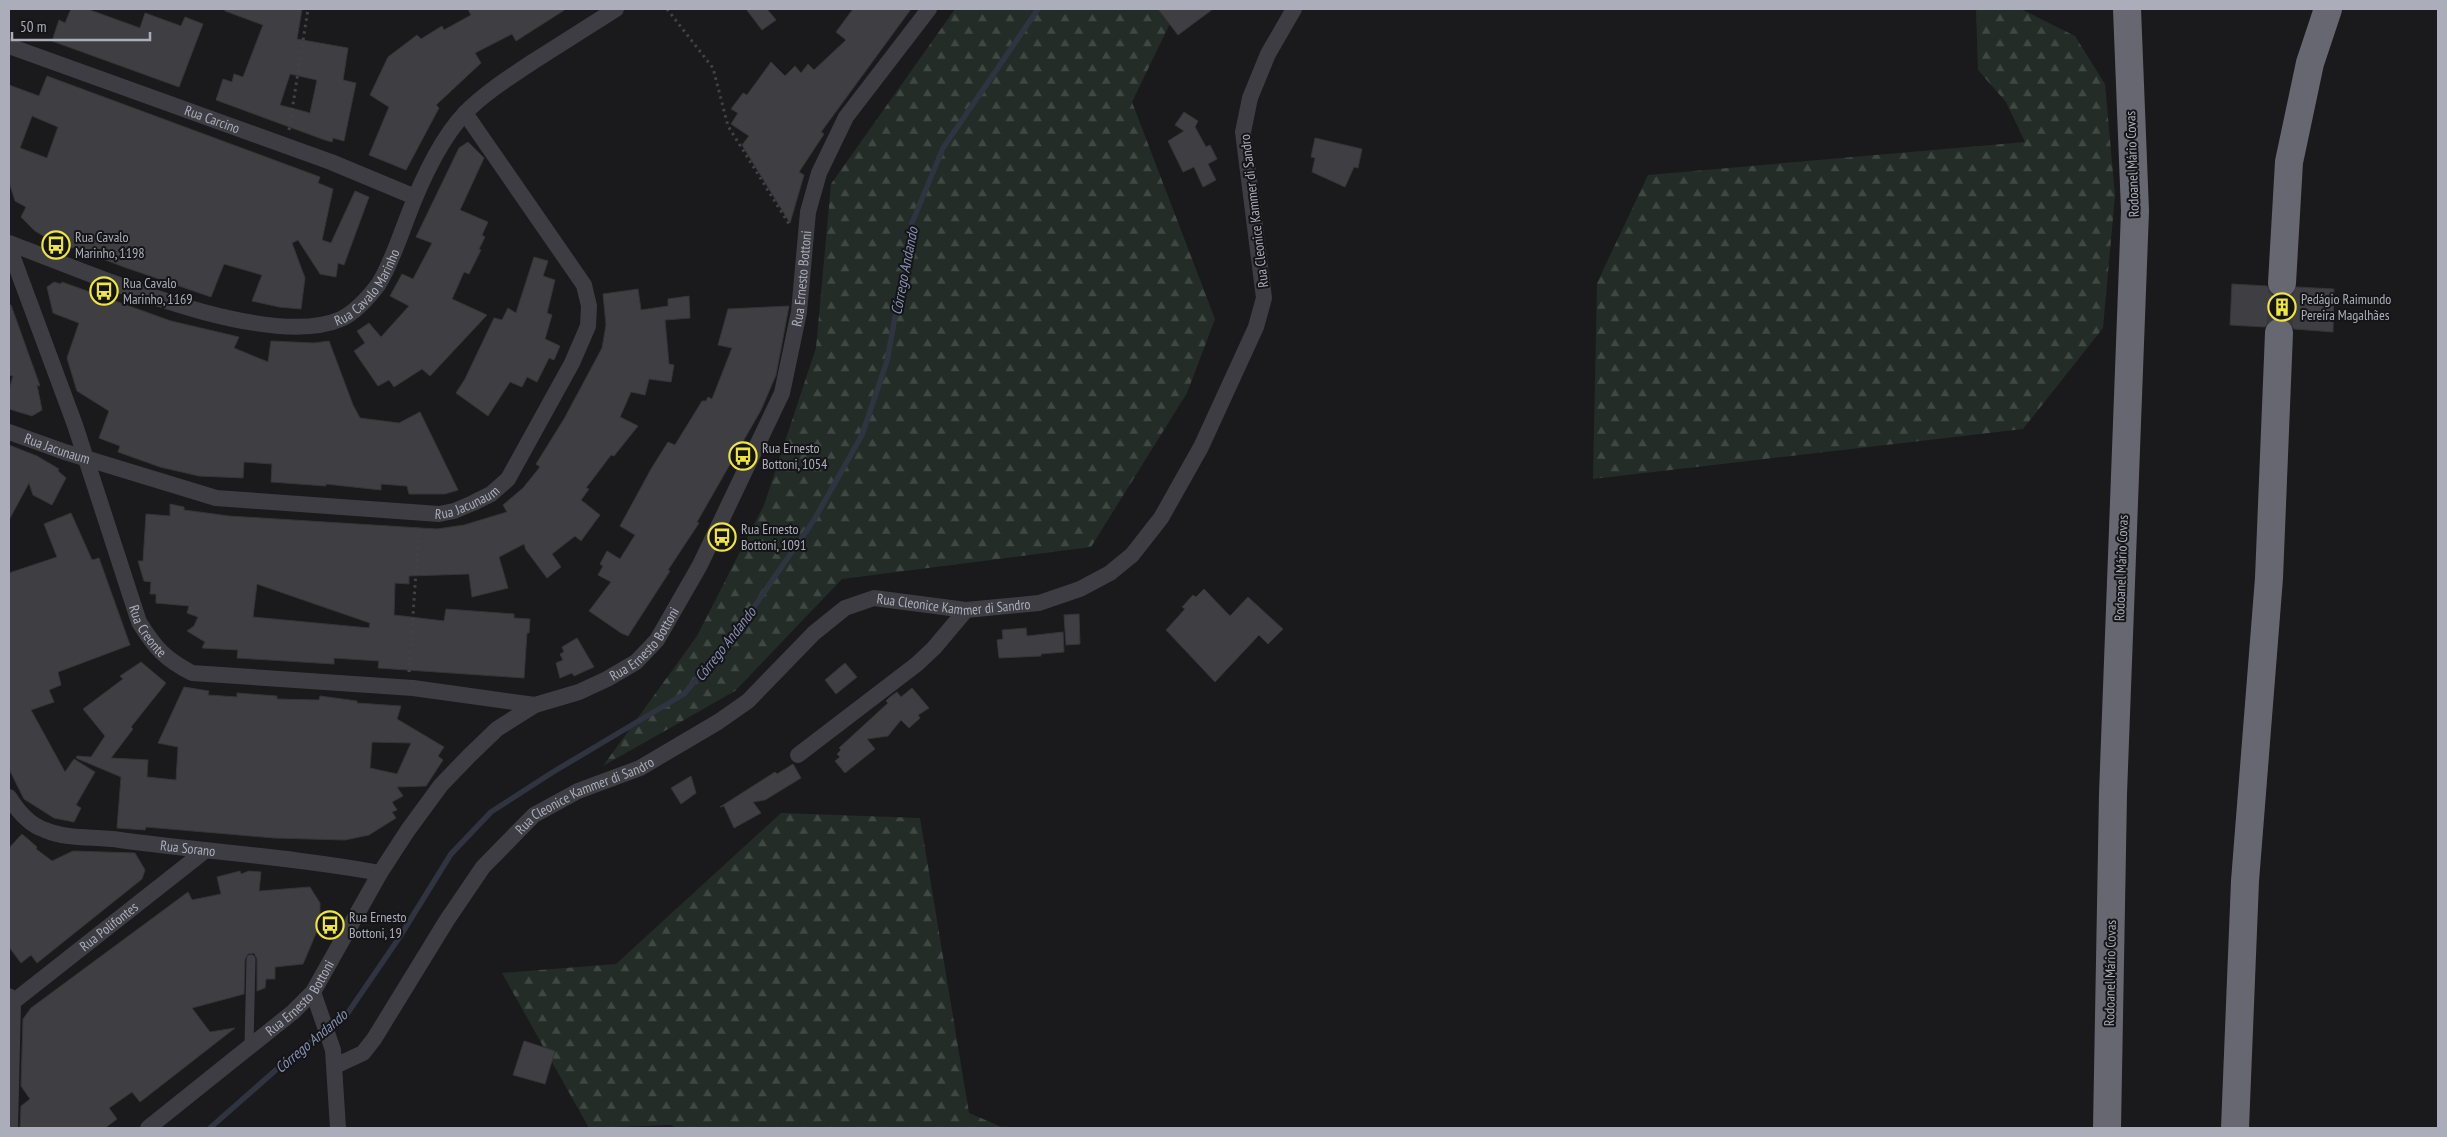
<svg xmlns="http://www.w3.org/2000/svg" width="2447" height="1137" viewBox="0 0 2447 1137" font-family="'PT Sans Narrow',sans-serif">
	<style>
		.forest { fill: url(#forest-firs) }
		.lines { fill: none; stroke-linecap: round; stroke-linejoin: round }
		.stream { stroke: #2f3440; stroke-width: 5.5 }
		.building { fill: #3f3f43; stroke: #353438; fill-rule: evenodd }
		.primary-tunnel { stroke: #37373c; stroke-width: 26; stroke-dasharray: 26 13; stroke-linecap: butt }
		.path { stroke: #414148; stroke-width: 3; stroke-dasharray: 2.5 4; stroke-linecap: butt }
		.service { stroke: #3d3d43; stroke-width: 9 }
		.minor { stroke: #3d3d43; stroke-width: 16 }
		.motorway { stroke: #676771; stroke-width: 28 }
		.labels { text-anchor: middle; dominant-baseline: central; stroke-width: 4; stroke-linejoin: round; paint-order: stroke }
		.street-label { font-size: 14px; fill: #acadbb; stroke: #151417 }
		.poi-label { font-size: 14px; fill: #acadbb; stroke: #151417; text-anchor: start }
		.water-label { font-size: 15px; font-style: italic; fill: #8590b4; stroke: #151417 }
	</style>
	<defs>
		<pattern id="forest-firs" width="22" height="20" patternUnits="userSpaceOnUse" patternTransform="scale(1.25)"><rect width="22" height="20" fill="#232c27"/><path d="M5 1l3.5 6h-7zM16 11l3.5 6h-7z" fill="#404844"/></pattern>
	</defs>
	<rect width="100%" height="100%" fill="#1a1a1c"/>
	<!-- forest -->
	<g class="forest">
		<polygon points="955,9 1177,9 1132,102 1215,319 1187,393 1091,547 842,579 735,691 603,766 697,636 764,505 816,348 831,184"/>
		<polygon points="1976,9 2021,9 2075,36 2105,84 2115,196 2103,328 2023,429 1593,479 1597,283 1648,175 2025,142 2006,102 1978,70"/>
		<polygon points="781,813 920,818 969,1113 1004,1128 674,1128 672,1125 589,1128 502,973 616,964"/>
	</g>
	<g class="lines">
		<!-- stream -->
		<polyline class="stream" points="210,1128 294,1054 345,1017 399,938 451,854 491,812 553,772 684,694 740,627 814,520 862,435 887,361 912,223 943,148 1038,9"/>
	</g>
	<!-- building -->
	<g class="building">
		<polygon points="71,9 87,9 140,28 145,13 181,26 185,17 203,24 179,87 52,41 59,20 65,23"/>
		<path d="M225,9H302L297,39L348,48L343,80L356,83L344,141L333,138L332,142L322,139L216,100L223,79L232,82L234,74L243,77L263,25L225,11ZM290,74L317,80L310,113L280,105Z"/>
		<polygon points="468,9 566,9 516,41 512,34 475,53 481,63 436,105 439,108 406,170 369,155 389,107 370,95 388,57 417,35 421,39 442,26 444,30 471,15"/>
		<polygon points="746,9 767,9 776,20 762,30"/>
		<polygon points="853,9 911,9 821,132 824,134 799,172 804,175 790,223 742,145 749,136 731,124 738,113 731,109 743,93 747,95 771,62 785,76 795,66 801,73 808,64 814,70 846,40 836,32"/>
		<polygon points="1158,9 1213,9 1178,35"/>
		<path d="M47,76L320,177L318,183L333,189L322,240L331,243L355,191L369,197L344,265L338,263L336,277L320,274L298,240L292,243L305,278L301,309L279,307L252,301L262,275L224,264L211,297L124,267L47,238L35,231L21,217L26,207L15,201L9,182V85L39,96ZM32,116L58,127L47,158L20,148Z"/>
		<polygon points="1184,112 1198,121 1195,127 1206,147 1210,145 1217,159 1208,164 1216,180 1203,187 1194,167 1183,172 1168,141 1184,131 1175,125"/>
		<polygon points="1315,138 1362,149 1358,168 1354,167 1345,187 1312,172 1315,158 1311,157"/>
		<polygon points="468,142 484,158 460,210 488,222 482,235 485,237 479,249 481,250 469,274 464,272 452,299 487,315 430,376 422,369 394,387 389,380 378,386 354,351 365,343 357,331 369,323 381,337 409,306 390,296 402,274 413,279 432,243 416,237 459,148"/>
		<polygon points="534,257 548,261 543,276 555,280 547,313 552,315 545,339 560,346 554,360 549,358 537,382 527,377 522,387 510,382 488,416 456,393 465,379 494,318 502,320 508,308 516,313"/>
		<polygon points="54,282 61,284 62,282 171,321 239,337 234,348 268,362 271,341 314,343 329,341 353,405 360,418 399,423 420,412 458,490 445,494 409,494 407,486 381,484 381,490 326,484 326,486 271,482 272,464 244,462 243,478 199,476 160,467 118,452 120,446 99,438 109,411 77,391 67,358 79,323 53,313 47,287"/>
		<polygon points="2232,284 2267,286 2273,296 2282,299 2289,297 2296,287 2334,289 2333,332 2294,329 2288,320 2280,317 2271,319 2265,327 2230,325"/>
		<path d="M638,289L641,310L668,306V299L689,296L690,318L665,320L669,364L674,365L671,382L649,379L645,395L631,392L620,417L638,426L614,456L611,455L586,488L589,489L581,500L600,515L581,541L575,536L552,554L561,567L547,578L526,550L524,544L499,557L508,588L472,597L469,574L409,576V584L395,583L394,615L444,621L446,609L514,614V618L530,619L529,633H527L524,678L378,668L379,661L334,658V664L237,658L238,650L202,648L205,642L187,631L194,626L198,617L187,613L189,606L156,603V594H150L151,582L144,581L138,561H143L146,514L170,516V504L184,507V510L229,516L437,529L464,525L507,512L503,505L523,488L540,467L536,464L564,419L602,348L606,325L603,294ZM257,584L370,623L369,628L253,617Z"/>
		<polygon points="9,305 11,305 40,386 37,385 42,410 32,416 9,409 9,390 13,376 9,375"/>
		<polygon points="789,306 776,375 761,410 697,522 699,523 668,570 670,571 628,636 621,633 589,611 611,582 598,575 603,566 600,564 607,551 620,559 635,535 620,526 651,469 668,442 675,445 702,401 706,401 708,397 712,399 732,348 718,345 728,309"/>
		<polygon points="9,445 37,456 59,469 58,471 66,478 52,505 33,495 29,483 9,520"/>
		<polygon points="71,513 92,560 99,558 130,645 58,672 61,685 49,690 54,702 31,710 65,772 74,759 95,772 76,805 81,808 74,822 54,818 24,799 9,769 9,573 57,557 44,524"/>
		<polygon points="1204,589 1230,616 1248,597 1283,629 1268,644 1259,635 1215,682 1166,630 1185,609 1182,607 1193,595 1196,597"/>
		<polygon points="1079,614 1080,644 1066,645 1064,615"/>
		<polygon points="1026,628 1027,636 1063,632 1064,652 1041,654 1041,656 999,658 997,640 1003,639 1002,630"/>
		<polygon points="577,638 594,667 574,676 572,673 560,678 556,663 563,660 560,654 564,652 562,647"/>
		<path d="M141,662L166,683L131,727L133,729L111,758L148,760L147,777L176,780L178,747L158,743L184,687L209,691L208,695L237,697V693L277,696V699L319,700L320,696L357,701V703L401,706L397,719L444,747L438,756L443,760L426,786L397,787L403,796L392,802L397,810L392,812L396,818L369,835L345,840L274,838L146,827L145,830L117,828L121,777L76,758L77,756L91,757L105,736L83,709L123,679L120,676ZM372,742L411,743L397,774L370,768Z"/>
		<polygon points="845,663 857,677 836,694 825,680"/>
		<polygon points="912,688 929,708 918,715 920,718 909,728 901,720 888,736 867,739 875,749 845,773 835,761 840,757 837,754 841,750 839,748 888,703 886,701 890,697 897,692 901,697"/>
		<polygon points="793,764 801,778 765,800 753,802 761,813 734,828 724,806 720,807 775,772 777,774"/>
		<polygon points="691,776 696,793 681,804 671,788"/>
		<polygon points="22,834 37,847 36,849 52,861 73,851 135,853 145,870 142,879 37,963 31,955 21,963 9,947 9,848"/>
		<polygon points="240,871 241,874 249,871 261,872 259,891 310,887 313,892 320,903 320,924 303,964 275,967 275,979 266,979 265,988 257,991 257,959 254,953 248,954 245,959 244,994 192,1008 210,1032 235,1028 140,1102 132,1092 109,1108 117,1119 105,1128 20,1128 21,1106 30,1099 21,1086 23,1019 31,1008 188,892 192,900 221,894 217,877"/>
		<polygon points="524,1041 555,1051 545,1084 513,1075"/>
	</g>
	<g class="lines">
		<!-- primary-tunnel -->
		<polyline class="primary-tunnel" points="2279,333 2282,283"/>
		<!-- path -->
		<g class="path">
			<polyline points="667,9 713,68 728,126 789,224"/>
			<polyline points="289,130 308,9"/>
			<polyline points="409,672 419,529"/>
		</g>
		<!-- service -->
		<polyline class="service" points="249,1045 251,959"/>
		<!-- minor -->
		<g class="minor">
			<path id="s1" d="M9,46L331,162L415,197"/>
			<path id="s2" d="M9,243C85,271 266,352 341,319C356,312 368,298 378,285C390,266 398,242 406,221C419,186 439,140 466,112C486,92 510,77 534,61C561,44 589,26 616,9"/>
			<path id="s3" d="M9,247L75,425L139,622C155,648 165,659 192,673L413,688L535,705"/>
			<path id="s4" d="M9,432L65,452L216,498L439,514L454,511L473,503L491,494L508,479L572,363L588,326L589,306L584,285L465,113"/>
			<polyline points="798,755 917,664 934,648 966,610"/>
			<path id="s5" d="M9,797C17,810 30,825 45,830C69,840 95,836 120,840C207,852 294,857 380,873"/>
			<polyline points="313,992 333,1050 338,1128"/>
			<polyline points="9,996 13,1002 10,1128"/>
			<path id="s6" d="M13,1002L206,850"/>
			<path id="s7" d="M335,1066L363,1053L374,1039L447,920L483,867L534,815L578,791L640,768L718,722L748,701L814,633L845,608L874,598L966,610L1039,603L1080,589L1110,573L1132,555L1161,518L1201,447L1256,327L1264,298L1243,132L1250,98L1268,54L1294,9"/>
			<path id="s8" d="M148,1128L293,1012L313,992L380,873L408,830L441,785L469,756L497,729L535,705L579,692L607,679L636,662L657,640L700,565L782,393L799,312L808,212L819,173L846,117L929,9"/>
		</g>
		<!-- motorway -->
		<g class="motorway">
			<polyline points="2282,283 2289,162 2310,63 2328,9"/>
			<polyline points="2107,1128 2113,794 2135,211 2127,9"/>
			<polyline points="2235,1128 2245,881 2269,578 2279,333"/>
		</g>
	</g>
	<!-- icons -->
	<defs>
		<g id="bus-ring" transform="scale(1.4375)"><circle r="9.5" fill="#151417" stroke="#eee63f" stroke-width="1.5"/><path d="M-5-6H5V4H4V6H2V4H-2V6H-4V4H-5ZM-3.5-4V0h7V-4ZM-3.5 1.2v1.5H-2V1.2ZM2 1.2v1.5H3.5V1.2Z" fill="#eee63f"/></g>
		<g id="building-ring" transform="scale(1.4375)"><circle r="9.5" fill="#151417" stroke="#eee63f" stroke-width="1.5"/><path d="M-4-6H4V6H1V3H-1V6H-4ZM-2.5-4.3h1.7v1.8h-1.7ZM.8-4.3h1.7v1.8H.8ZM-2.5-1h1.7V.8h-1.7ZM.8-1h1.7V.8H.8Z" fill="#eee63f"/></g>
	</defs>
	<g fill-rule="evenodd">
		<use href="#bus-ring" x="56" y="245"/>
		<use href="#bus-ring" x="104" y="291"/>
		<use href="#building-ring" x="2282" y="307"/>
		<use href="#bus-ring" x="743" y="456"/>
		<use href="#bus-ring" x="722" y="537"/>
		<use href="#bus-ring" x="330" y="925"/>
	</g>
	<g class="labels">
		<!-- street labels -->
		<g class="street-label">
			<text stroke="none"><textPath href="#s1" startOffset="216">Rua Carcino</textPath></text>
			<text transform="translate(2132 164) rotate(-92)">Rodoanel Mário Covas</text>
			<text transform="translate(1254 211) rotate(-97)">Rua Cleonice Kammer di Sandro</text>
			<text stroke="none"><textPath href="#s8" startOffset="1116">Rua Ernesto Bottoni</textPath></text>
			<text stroke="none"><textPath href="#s2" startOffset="388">Rua Cavalo Marinho</textPath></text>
			<text stroke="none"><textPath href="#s4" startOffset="51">Rua Jacunaum</textPath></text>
			<text stroke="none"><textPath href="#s4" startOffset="471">Rua Jacunaum</textPath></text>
			<text transform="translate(2121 568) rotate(-88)">Rodoanel Mário Covas</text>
			<text stroke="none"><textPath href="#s7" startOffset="814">Rua Cleonice Kammer di Sandro</textPath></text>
			<text stroke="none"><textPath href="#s3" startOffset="409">Rua Creonte</textPath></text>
			<text stroke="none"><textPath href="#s8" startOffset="711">Rua Ernesto Bottoni</textPath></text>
			<text stroke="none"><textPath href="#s7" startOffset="379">Rua Cleonice Kammer di Sandro</textPath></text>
			<text stroke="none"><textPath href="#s5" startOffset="194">Rua Sorano</textPath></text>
			<text stroke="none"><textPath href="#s6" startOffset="122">Rua Polifontes</textPath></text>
			<text transform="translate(2110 973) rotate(-89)">Rodoanel Mário Covas</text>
			<text stroke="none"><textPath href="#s8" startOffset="201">Rua Ernesto Bottoni</textPath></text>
		</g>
		<!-- poi labels -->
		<g class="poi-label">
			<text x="75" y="237">Rua Cavalo<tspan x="75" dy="16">Marinho, 1198</tspan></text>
			<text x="123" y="283">Rua Cavalo<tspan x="123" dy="16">Marinho, 1169</tspan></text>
			<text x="2301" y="299">Pedágio Raimundo<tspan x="2301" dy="16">Pereira Magalhães</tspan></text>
			<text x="762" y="448">Rua Ernesto<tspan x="762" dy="16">Bottoni, 1054</tspan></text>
			<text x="741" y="529">Rua Ernesto<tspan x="741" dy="16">Bottoni, 1091</tspan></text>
			<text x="349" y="917">Rua Ernesto<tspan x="349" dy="16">Bottoni, 19</tspan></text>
		</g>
		<!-- water labels -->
		<g class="water-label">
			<text transform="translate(904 271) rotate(-79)">Córrego Andando</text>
			<text transform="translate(725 644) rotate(-52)">Córrego Andando</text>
			<text transform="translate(311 1041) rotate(-40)">Córrego Andando</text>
		</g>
	</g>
	<!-- border -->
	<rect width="2447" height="1137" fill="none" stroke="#acadbb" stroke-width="20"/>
	<!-- scale -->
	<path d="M12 32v8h138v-8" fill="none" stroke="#acadbb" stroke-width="2.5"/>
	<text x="20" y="32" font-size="15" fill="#acadbb" stroke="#151417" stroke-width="4" paint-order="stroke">50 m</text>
</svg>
